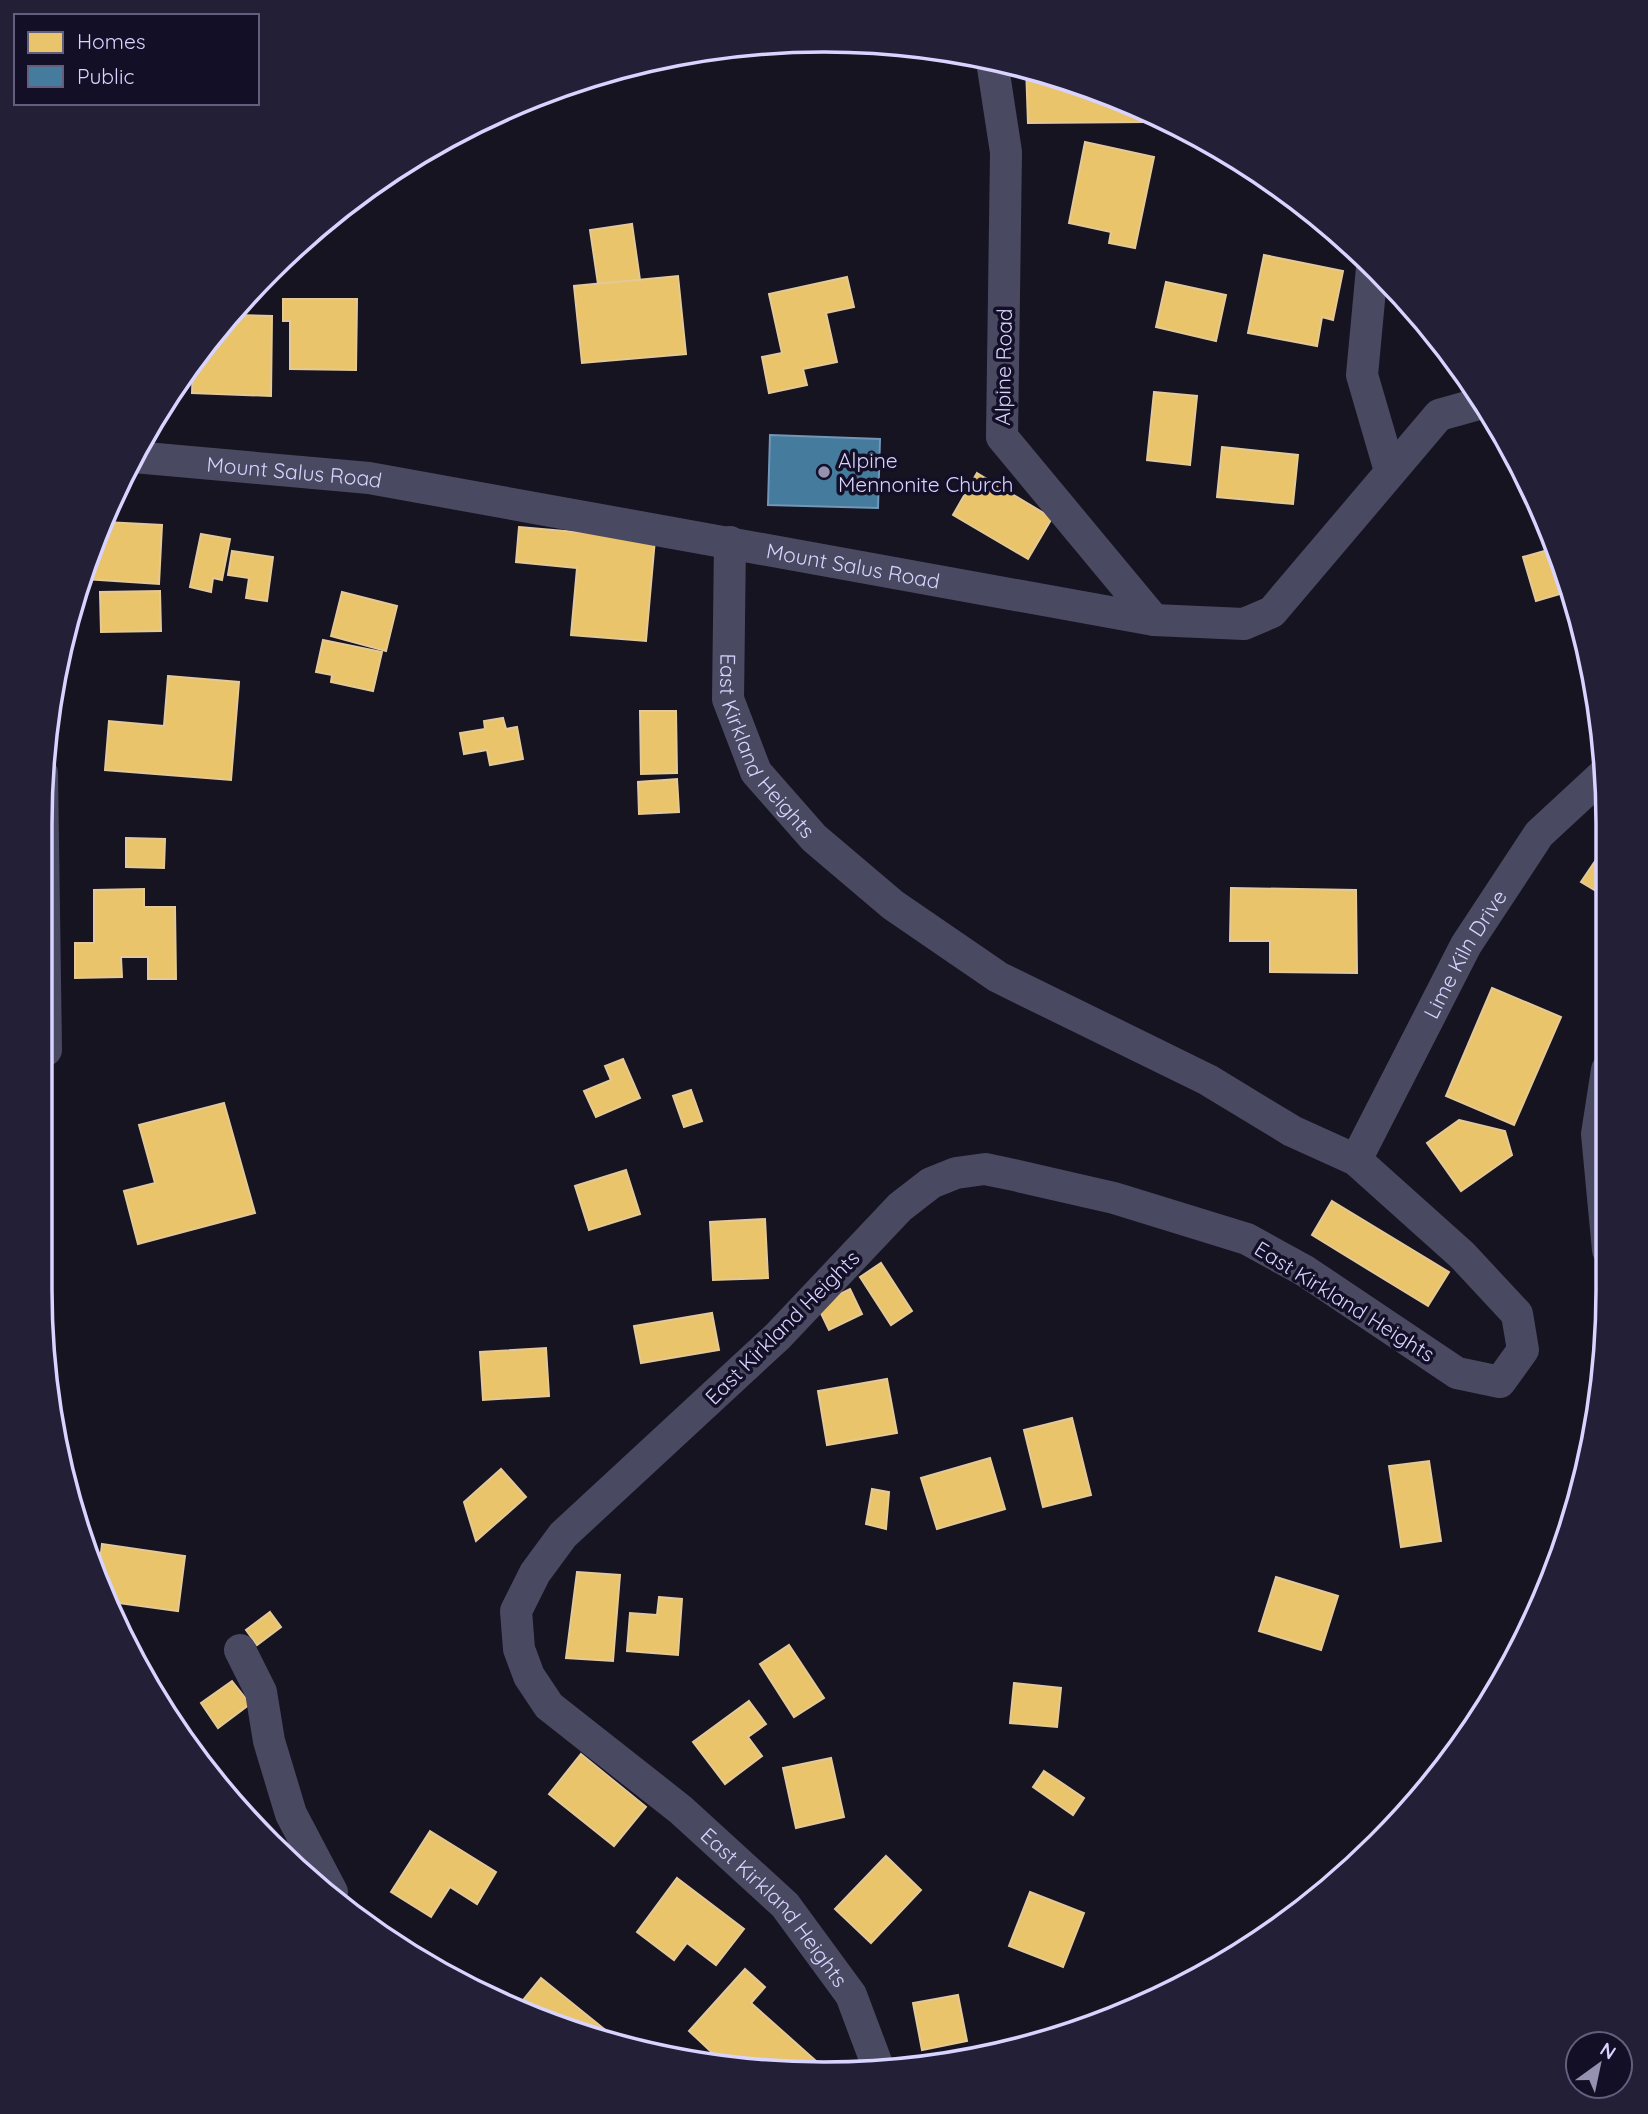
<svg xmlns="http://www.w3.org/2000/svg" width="1648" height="2114" viewBox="0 0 1648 2114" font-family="Quicksand,sans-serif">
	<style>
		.homes { fill: #e9c46a; stroke: #e4c997; stroke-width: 2 }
		.public { fill: #457b9d; stroke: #7196ba; stroke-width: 2 }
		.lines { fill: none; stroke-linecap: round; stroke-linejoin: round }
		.street { stroke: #4a4962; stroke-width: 32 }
		.poi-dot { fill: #9591b1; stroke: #130f26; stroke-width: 2.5 }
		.labels { text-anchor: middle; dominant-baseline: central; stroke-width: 7; stroke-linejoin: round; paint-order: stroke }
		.street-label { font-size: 21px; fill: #d9d4ff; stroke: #130f26 }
		.poi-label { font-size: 21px; fill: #d9d4ff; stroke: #130f26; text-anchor: start }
		.rim { fill: none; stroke: #d9d4ff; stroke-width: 3.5 }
	</style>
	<rect width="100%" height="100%" fill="#161421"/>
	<!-- homes -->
	<g class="homes">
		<polygon points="1026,67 1146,112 1146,122 1028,123"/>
		<polygon points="1085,142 1154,157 1135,248 1109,243 1111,232 1069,223"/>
		<polygon points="632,224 640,280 598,284 590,230"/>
		<polygon points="1264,255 1343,271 1333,320 1322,317 1317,346 1248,333"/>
		<polygon points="678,276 686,354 582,363 574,286"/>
		<polygon points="847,277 854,307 826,313 837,362 803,369 807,385 769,393 762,357 782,353 769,294"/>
		<polygon points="1166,282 1226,295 1216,341 1156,327"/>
		<polygon points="283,299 357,299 356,370 290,369 290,321 283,321"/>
		<polygon points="232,315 272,316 271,396 192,393 193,361 202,347"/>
		<polygon points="1154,392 1197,396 1190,465 1147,460"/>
		<polygon points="1222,447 1298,455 1293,504 1217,497"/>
		<polygon points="977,473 1052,518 1028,559 953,515"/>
		<polygon points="105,522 162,525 159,584 85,579 86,562"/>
		<polygon points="519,527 655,539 646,641 571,635 577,568 516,562"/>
		<polygon points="201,534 230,539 222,580 213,578 211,592 190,587"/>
		<polygon points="1555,548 1566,572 1570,591 1536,601 1523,557"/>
		<polygon points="232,551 273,557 267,601 246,598 249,578 228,575"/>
		<polygon points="160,591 161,631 101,632 100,592"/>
		<polygon points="342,592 397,606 386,651 331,636"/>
		<polygon points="323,640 382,652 373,691 331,682 332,675 316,672"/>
		<polygon points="168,676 239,682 231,780 105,770 109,721 164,726"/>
		<polygon points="640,711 676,711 677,773 641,774"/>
		<polygon points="503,718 506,729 517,727 523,759 490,765 487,750 464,754 460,733 485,729 484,721"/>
		<polygon points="677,779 679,812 639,814 638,782"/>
		<polygon points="126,838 165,839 164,868 126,867"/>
		<polygon points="1606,845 1606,897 1581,882"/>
		<polygon points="1231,888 1356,890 1357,973 1270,972 1270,941 1230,941"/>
		<polygon points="144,889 144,907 175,907 176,979 148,979 148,957 121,957 122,977 75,978 75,943 94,943 94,890"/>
		<polygon points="1492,988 1561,1017 1514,1125 1446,1096"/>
		<polygon points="623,1059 640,1098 596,1117 584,1091 611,1080 605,1066"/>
		<polygon points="691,1090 702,1121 684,1127 673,1096"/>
		<polygon points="224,1103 255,1213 138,1244 124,1191 155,1183 139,1125"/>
		<polygon points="1459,1120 1505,1131 1512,1155 1461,1191 1427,1143"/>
		<polygon points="626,1170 640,1214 589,1230 575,1186"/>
		<polygon points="1332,1201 1449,1272 1428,1306 1312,1235"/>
		<polygon points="765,1219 768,1278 713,1280 710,1222"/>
		<polygon points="881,1263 912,1311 891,1325 860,1277"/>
		<polygon points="850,1289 862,1314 829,1330 817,1305"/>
		<polygon points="712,1313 719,1350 641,1363 634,1326"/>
		<polygon points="546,1348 549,1396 483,1400 480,1352"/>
		<polygon points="887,1379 897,1433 827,1445 818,1391"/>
		<polygon points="1072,1418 1091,1495 1043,1507 1024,1430"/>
		<polygon points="990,1458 1005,1509 937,1529 921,1478"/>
		<polygon points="1429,1461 1441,1541 1401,1547 1389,1466"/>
		<polygon points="501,1469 526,1497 476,1541 464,1502"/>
		<polygon points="872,1489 889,1492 886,1529 866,1524"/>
		<polygon points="102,1544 185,1556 178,1611 112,1602 99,1570"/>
		<polygon points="577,1572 620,1575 613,1661 566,1658"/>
		<polygon points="1276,1577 1338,1596 1321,1650 1259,1631"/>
		<polygon points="659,1597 682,1599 678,1655 627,1651 630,1613 657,1615"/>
		<polygon points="270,1612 281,1627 257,1645 246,1630"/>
		<polygon points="789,1645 824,1698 794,1717 760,1664"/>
		<polygon points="232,1681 250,1704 218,1728 201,1703"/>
		<polygon points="1014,1683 1061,1688 1057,1727 1010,1723"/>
		<polygon points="749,1701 766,1724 748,1737 762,1756 725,1784 693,1742"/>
		<polygon points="581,1754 646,1807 614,1846 549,1794"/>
		<polygon points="831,1758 844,1817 796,1828 783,1768"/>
		<polygon points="1044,1771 1084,1798 1073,1815 1033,1787"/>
		<polygon points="430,1831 496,1872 477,1904 450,1887 431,1917 391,1892"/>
		<polygon points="886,1856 921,1890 871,1943 835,1909"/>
		<polygon points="677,1878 744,1929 716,1965 687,1943 674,1960 637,1932"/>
		<polygon points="1030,1892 1084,1913 1063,1967 1009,1946"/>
		<polygon points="745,1969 765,1987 751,2003 825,2069 821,2073 720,2060 689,2031"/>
		<polygon points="541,1978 614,2037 610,2042 519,2005"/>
		<polygon points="958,1995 967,2041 922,2050 913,2003"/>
	</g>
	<!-- public -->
	<polygon class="public" points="770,435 880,439 878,508 768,505"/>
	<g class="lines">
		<!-- street -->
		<g class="street">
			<polyline points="992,61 1006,152 1002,437 1154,620"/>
			<polyline points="1372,268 1362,375 1390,471"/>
			<path id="s1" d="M134,457L369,478L1154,620L1244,624L1272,612L1439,415L1482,403"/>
			<path id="s2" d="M730,542L728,699L756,772L814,838L893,905L998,977L1208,1080L1292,1131L1356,1160L1462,1255L1517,1314L1523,1350L1500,1382L1457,1373L1305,1271L1247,1239L1114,1198L1014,1175L985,1169L956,1173L931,1183L900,1207L778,1336L563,1535L535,1573L516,1611L519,1649L529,1676L549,1706L681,1810L785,1905L851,1995L878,2067"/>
			<polyline points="42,773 46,1050"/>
			<polyline points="1607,1070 1597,1134 1608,1250"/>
			<path id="s3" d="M1356,1160L1466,945L1539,834L1606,772"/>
			<polyline points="240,1650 261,1692 269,1741 291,1814 332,1892"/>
		</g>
	</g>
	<!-- markers -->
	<circle class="poi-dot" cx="824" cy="472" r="7"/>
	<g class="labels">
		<!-- street labels -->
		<g class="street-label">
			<text transform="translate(1003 367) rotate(-89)">Alpine Road</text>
			<text stroke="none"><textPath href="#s1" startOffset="161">Mount Salus Road</textPath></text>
			<text stroke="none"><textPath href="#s1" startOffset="728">Mount Salus Road</textPath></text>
			<text stroke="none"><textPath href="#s2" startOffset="215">East Kirkland Heights</textPath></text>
			<text stroke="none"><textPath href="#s3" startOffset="233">Lime Kiln Drive</textPath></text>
			<text transform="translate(1345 1301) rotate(32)">East Kirkland Heights</text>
			<text transform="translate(782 1327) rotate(-45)">East Kirkland Heights</text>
			<text stroke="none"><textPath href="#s2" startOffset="2882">East Kirkland Heights</textPath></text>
		</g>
		<!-- poi labels -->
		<g class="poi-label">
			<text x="838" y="460">Alpine<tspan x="838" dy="24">Mennonite Church</tspan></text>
		</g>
	</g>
	<!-- crop -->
	<path d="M0 0H1648V2114H0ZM824 52H824A772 772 0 0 1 1596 824V1290A772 772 0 0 1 824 2062H824A772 772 0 0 1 52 1290V824A772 772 0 0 1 824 52Z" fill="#231f37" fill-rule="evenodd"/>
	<path class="rim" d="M824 52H824A772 772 0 0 1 1596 824V1290A772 772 0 0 1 824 2062H824A772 772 0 0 1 52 1290V824A772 772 0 0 1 824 52Z"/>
	<!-- legend -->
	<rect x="14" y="14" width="245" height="91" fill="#130f26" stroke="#625e7d" stroke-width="2"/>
	<rect x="28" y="32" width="35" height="21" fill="#e9c46a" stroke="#625e7d" stroke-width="2"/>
	<text x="77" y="49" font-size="21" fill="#d9d4ff">Homes</text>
	<rect x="28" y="66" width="35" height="21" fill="#457b9d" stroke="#625e7d" stroke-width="2"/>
	<text x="77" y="84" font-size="21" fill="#d9d4ff">Public</text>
	<!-- north arrow -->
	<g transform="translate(1599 2065) rotate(33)"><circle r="33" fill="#130f26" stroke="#625e7d" stroke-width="2"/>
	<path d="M0-5L12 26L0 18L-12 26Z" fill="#9591b1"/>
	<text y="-10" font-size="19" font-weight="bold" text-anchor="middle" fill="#d9d4ff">N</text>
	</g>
</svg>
